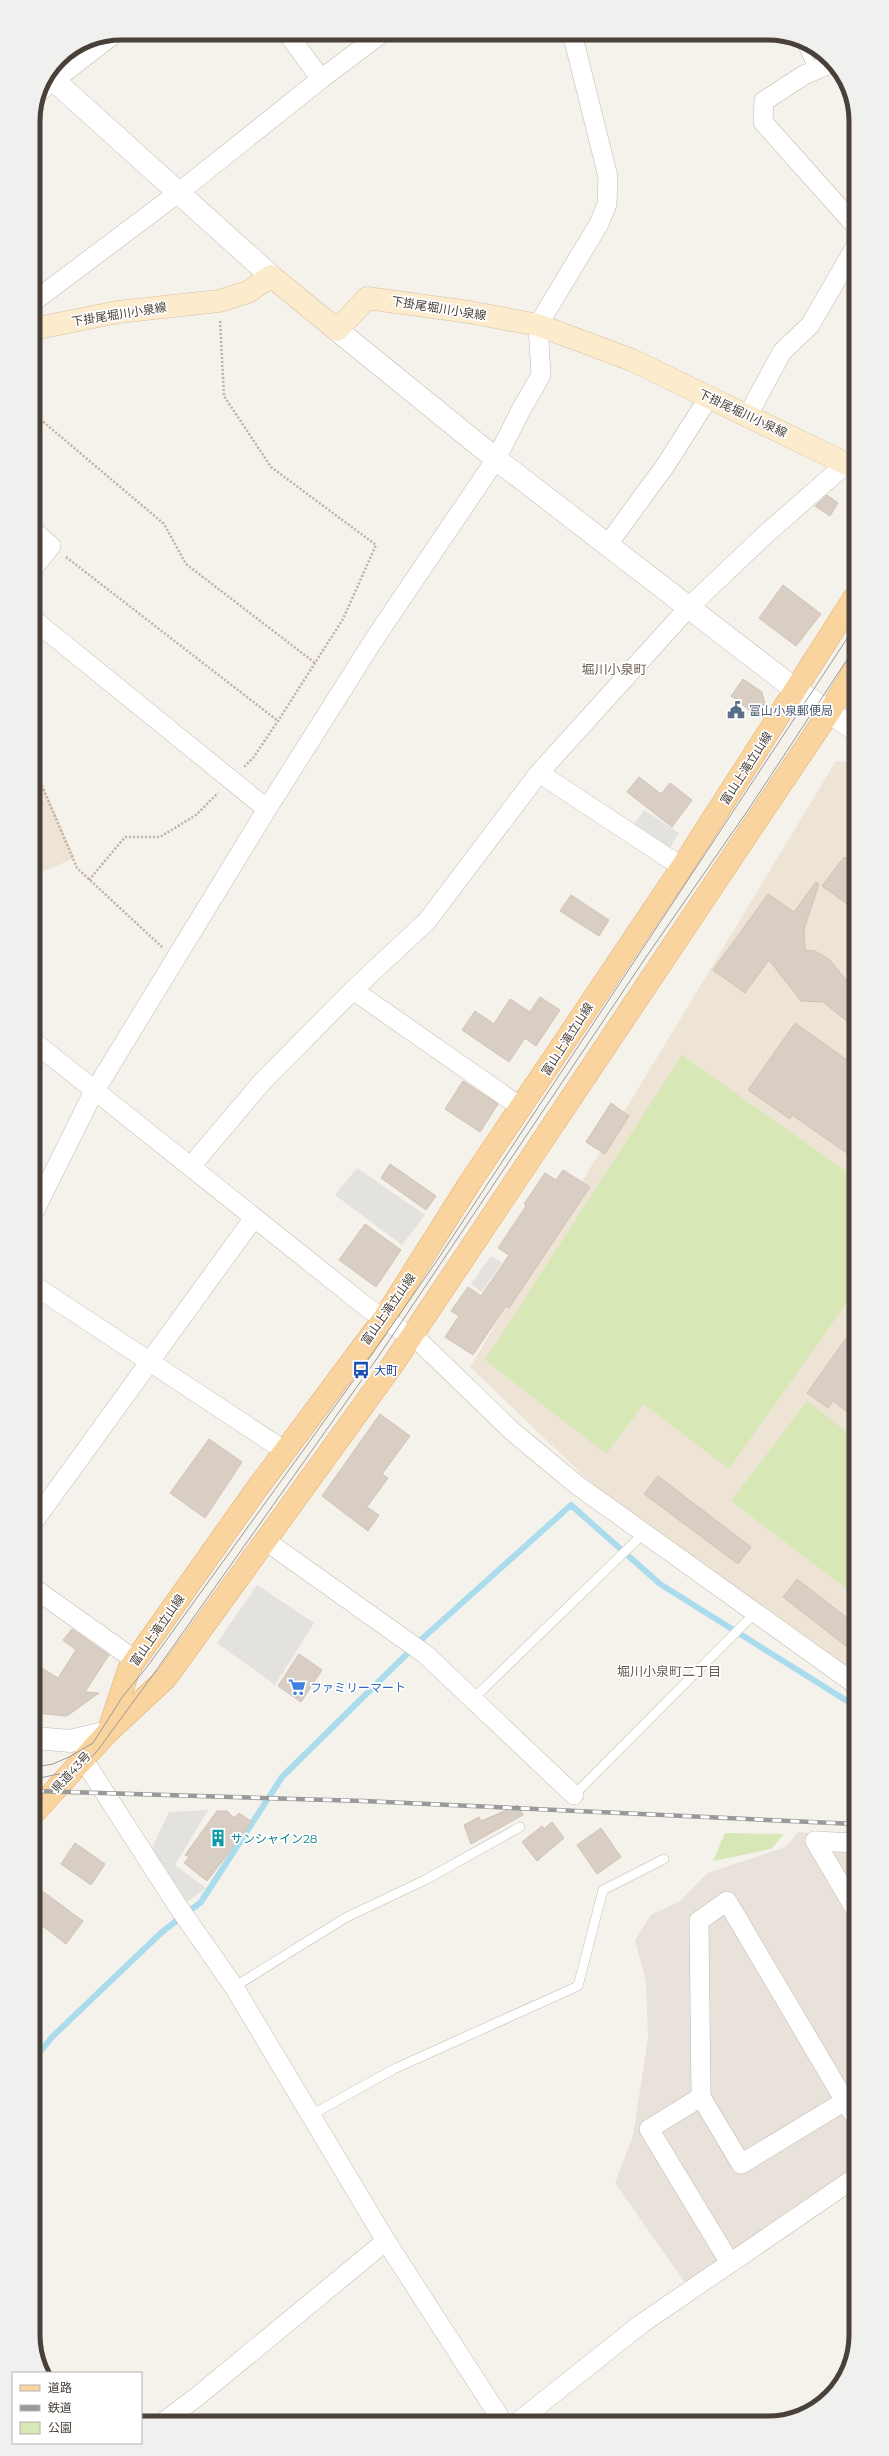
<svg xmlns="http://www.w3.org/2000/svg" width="889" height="2456" viewBox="0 0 889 2456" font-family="Montserrat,'Noto Sans JP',sans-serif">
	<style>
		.residential { fill: #e9e2da }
		.education { fill: #ede4d6 }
		.green { fill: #d8e7b6 }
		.parking { fill: #e4e2df }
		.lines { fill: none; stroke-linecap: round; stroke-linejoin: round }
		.stream { stroke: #abdcee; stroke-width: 6 }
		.building { fill: #d9cec4; stroke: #d1c2b4 }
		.service-casing { stroke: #c3bab1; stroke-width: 10 }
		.minor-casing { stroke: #c3bab1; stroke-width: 20 }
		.tertiary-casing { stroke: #c3bab1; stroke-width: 23 }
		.secondary-casing { stroke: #d6c09f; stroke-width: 23 }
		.primary-casing { stroke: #e0ae6e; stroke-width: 23 }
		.path { stroke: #c2b1a0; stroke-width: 2.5; stroke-dasharray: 2 2; stroke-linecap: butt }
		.service { stroke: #fff; stroke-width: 9 }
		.minor { stroke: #fff; stroke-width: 19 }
		.tertiary { stroke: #fff; stroke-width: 22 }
		.secondary { stroke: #fdebce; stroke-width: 22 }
		.primary { stroke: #fad49f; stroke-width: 22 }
		.tram { stroke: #999; stroke-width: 1 }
		.rail-casing { stroke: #999; stroke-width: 4.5 }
		.rail { stroke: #fff; stroke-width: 3; stroke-dasharray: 9; stroke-linecap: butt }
		.labels { text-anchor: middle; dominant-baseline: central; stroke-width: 3.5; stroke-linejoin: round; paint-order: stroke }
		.street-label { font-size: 12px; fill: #494139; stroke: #fff }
		.service-label { font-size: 12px; fill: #4e5e75; stroke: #fff; text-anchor: start }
		.transit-label { font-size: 12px; fill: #164399; stroke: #fff; text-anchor: start }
		.shop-label { font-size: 12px; fill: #366cbe; stroke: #fff; text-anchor: start }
		.culture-label { font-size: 12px; fill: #0d838f; stroke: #fff; text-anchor: start }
		.neighbourhood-label { font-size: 13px; fill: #6c5d51; stroke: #fff }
		.rim { fill: none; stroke: #494139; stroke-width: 5 }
	</style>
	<rect width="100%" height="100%" fill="#f5f1eb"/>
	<!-- residential -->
	<polygon class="residential" points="798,1832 855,1837 856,2169 686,2284 615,2183 633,2136 648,2038 646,1982 635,1940 651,1915 680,1901 707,1873 786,1847"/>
	<!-- education -->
	<g class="education">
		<polygon points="836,761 854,762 855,1680 628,1513 585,1477 470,1367"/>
		<polygon points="34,765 75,858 34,875"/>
	</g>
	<!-- green -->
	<g class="green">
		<polygon points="682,1055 854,1177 855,1291 729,1469 644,1404 606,1454 485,1360"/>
		<polygon points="807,1401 855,1438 855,1595 731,1501"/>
		<polygon points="725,1833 784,1834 771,1849 713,1861"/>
	</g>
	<!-- parking -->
	<g class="parking">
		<polygon points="644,810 679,833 668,851 633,826"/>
		<polygon points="357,1168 425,1215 402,1245 335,1195"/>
		<polygon points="491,1256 502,1262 482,1292 471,1284"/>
		<polygon points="257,1585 314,1623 275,1685 217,1643"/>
		<polygon points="208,1810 175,1865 206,1888 187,1902 152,1848 169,1812"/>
	</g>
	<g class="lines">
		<!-- stream -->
		<polyline class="stream" points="36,2057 52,2037 162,1932 201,1902 282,1777 423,1638 571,1505 660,1584 855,1706"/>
	</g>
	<!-- building -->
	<g class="building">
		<polygon points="827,495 838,503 830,516 815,506"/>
		<polygon points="783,585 821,614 796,646 759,618"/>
		<polygon points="743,679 762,692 765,704 757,716 731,696"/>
		<polygon points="639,777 661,794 670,783 692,800 672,827 627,792"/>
		<polygon points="844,857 854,863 854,909 822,886"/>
		<polygon points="816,882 819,884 804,929 805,950 815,951 829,959 854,989 854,1027 823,1002 801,1001 769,960 745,993 713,970 768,894 794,912"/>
		<polygon points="571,895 609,920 599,936 560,911"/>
		<polygon points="540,997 560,1010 536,1046 525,1038 509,1062 462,1030 475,1011 494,1024 510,999 530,1012"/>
		<polygon points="795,1023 854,1065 854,1158 792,1115 790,1119 748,1090"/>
		<polygon points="463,1081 498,1104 480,1132 445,1109"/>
		<polygon points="611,1103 629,1116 605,1154 586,1142"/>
		<polygon points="390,1164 436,1196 426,1210 381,1178"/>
		<polygon points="563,1170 590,1187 509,1308 506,1306 473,1355 445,1337 459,1316 451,1311 468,1287 481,1296 509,1255 498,1248 526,1206 524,1204 545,1173 556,1180"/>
		<polygon points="365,1224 401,1250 376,1287 339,1260"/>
		<polygon points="855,1326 855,1418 833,1401 828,1408 807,1393"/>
		<polygon points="380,1414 410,1436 382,1474 388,1478 367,1507 379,1515 368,1531 322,1496"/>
		<polygon points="209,1439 242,1462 205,1518 170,1493"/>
		<polygon points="658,1476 751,1547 738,1564 644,1494"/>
		<polygon points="797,1579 855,1624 855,1653 783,1597"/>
		<polygon points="72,1629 109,1655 85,1692 99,1693 67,1716 35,1713 35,1664 58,1678 76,1650 63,1640"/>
		<polygon points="299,1654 322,1670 301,1702 278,1686"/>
		<polygon points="518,1805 523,1815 471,1844 464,1825 479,1817 481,1821"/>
		<polygon points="217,1811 227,1811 234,1818 239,1813 252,1822 207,1881 184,1863 189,1857 185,1855"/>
		<polygon points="552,1822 564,1838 537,1861 522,1842 542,1826 544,1829"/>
		<polygon points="601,1828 621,1857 597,1874 577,1845"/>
		<polygon points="75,1843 105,1864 91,1885 61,1864"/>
		<polygon points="41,1890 83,1921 66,1944 36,1921 35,1899"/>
	</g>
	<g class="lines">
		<!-- service casing -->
		<g class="service-casing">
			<g id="service">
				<polyline points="802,44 814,71"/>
				<polyline points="473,1699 643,1534"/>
				<polyline points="574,1795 755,1613"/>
				<polyline points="234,1987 345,1918 427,1879 520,1827"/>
				<polyline points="311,2115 394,2069 578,1986 603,1890 664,1859"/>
			</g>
		</g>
		<!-- minor casing -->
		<g class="minor-casing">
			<g id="minor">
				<polyline points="287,33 321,79"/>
				<polyline points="830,64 804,75 764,101 763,122 853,223"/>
				<polyline points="39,92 114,34"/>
				<polyline points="33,302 178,193 321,79 382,33"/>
				<polyline points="748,415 782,352 810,325 853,251"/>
				<polyline points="34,531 51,546 34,567"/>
				<polyline points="608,544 665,466 709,397"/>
				<polyline points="34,620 267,809"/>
				<polyline points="539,773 682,867"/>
				<polyline points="353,990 522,1108"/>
				<polyline points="34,1042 369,1309 422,1344 512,1431 577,1485 855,1684"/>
				<polyline points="191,1166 263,1081 353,990 427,921 539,773 689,607 767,533 847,463"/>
				<polyline points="35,1210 91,1097 267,809 375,638 496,459 521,410 541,375 538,325 599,224 607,204 608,177 572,33"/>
				<polyline points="35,1286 285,1451"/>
				<polyline points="35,1520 253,1219"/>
				<polyline points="266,1541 425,1654 574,1795"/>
				<polyline points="35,1589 135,1660"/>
				<polyline points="83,1759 177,1905 234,1987 386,2241 502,2421"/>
				<polyline points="815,1841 855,1909"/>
				<polyline points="815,1841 855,1843"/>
				<polyline points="856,2094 845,2101 741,2164 701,2097 699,1921 727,1901 845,2101 856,2118"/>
				<polyline points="701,2097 649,2129 730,2263"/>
				<polyline points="519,2421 641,2324 856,2177"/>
				<polyline points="162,2423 198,2396 386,2241"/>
			</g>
		</g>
		<!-- tertiary casing -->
		<g class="tertiary-casing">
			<g id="tertiary">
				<polyline points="48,75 271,276"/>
				<polyline points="337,330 496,459 796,690 854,729"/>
				<polyline points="35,1738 70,1741 108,1732"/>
			</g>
		</g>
		<!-- secondary casing -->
		<g class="secondary-casing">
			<polyline id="secondary" points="33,329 118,312 219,301 248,292 271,276 337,330 367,298 469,312 538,325 632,360 853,467"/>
		</g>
		<!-- primary casing -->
		<g class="primary-casing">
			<g id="primary">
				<polyline points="854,598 682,867 469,1184 385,1317 258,1487 129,1669 108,1732 166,1678 391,1367 830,711 854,671"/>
				<polyline points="35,1812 108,1732"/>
			</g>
		</g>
		<!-- path -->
		<g class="path">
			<polyline points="220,321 224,396 271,467 376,545 343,619 278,721 253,758 244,767"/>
			<polyline points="34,414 164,524 186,564 315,663"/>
			<polyline points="66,557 278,721"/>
			<polyline points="34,767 77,868 162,947"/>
			<polyline points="89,880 125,837 160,837 196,815 218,793"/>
		</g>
		<!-- service -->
		<use href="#service" class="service"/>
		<!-- minor -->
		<use href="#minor" class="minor"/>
		<!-- tertiary -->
		<use href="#tertiary" class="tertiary"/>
		<!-- secondary -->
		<use href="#secondary" class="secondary"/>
		<!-- primary -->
		<use href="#primary" class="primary"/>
		<!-- tram -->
		<g class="tram">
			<polyline points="35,1767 53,1764 69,1757 93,1743 123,1696 147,1667 361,1370 438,1259 854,628"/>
			<polyline points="35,1779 68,1772 86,1763 98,1750 155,1672 378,1357 644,960 748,810 854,649"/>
		</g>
		<!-- rail casing -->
		<g class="rail-casing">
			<polyline id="rail" points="35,1791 363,1801 855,1824"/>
		</g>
		<!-- rail -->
		<use href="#rail" class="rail"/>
	</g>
	<!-- icons -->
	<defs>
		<g id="civic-bare" transform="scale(1.38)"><path d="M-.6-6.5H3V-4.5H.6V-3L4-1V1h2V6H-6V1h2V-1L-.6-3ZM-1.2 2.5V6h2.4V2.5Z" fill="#5c6f8a" stroke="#fff" stroke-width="2.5" paint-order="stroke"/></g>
		<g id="bus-bare" transform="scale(1.38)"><path d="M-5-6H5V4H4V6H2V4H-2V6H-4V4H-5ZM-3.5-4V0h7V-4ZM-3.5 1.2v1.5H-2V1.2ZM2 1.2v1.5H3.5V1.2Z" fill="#1a4fb4" stroke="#fff" stroke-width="2.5" paint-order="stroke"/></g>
		<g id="supermarket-bare" transform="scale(1.38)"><path d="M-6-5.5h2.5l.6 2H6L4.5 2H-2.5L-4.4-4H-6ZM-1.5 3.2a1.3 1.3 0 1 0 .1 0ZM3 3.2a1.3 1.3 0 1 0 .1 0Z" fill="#3f7fe0" stroke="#fff" stroke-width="2.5" paint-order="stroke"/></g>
		<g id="building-bare" transform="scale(1.38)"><path d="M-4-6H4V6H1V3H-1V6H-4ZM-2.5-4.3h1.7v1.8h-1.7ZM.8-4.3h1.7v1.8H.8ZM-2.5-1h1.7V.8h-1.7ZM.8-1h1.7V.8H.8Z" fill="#0f9aa8" stroke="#fff" stroke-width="2.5" paint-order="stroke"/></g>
	</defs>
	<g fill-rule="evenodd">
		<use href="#civic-bare" x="736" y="710"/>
		<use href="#bus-bare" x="361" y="1370"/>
		<use href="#supermarket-bare" x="297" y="1687"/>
		<use href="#building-bare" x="218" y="1838"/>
	</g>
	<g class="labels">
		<!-- street labels -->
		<g class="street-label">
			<text transform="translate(439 308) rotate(9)">下掛尾堀川小泉線</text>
			<text transform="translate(119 314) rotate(-9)">下掛尾堀川小泉線</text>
			<text transform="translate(743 413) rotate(25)">下掛尾堀川小泉線</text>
			<text transform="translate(746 768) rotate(-57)">富山上滝立山線</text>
			<text transform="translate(567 1039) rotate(-57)">富山上滝立山線</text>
			<text transform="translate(388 1309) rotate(-55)">富山上滝立山線</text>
			<text transform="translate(157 1630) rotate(-55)">富山上滝立山線</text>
			<text transform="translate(71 1772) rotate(-47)">県道43号</text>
		</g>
		<!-- service labels -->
		<g class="service-label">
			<text x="749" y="710">富山小泉郵便局</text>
		</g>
		<!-- transit labels -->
		<g class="transit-label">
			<text x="374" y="1370">大町</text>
		</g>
		<!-- shop labels -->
		<g class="shop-label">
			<text x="310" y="1687">ファミリーマート</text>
		</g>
		<!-- culture labels -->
		<g class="culture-label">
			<text x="231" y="1838">サンシャイン28</text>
		</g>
		<!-- neighbourhood labels -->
		<g class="neighbourhood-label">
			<text x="614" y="669">堀川小泉町</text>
			<text x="669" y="1671">堀川小泉町二丁目</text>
		</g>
	</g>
	<!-- crop -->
	<path d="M0 0H889V2456H0ZM121 40H768A81 81 0 0 1 849 121V2335A81 81 0 0 1 768 2416H121A81 81 0 0 1 40 2335V121A81 81 0 0 1 121 40Z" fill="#f0f0ef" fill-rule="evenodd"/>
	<path class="rim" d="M121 40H768A81 81 0 0 1 849 121V2335A81 81 0 0 1 768 2416H121A81 81 0 0 1 40 2335V121A81 81 0 0 1 121 40Z"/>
	<!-- legend -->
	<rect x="12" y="2372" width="130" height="72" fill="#ffffff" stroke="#b6b3b0"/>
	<rect x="20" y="2385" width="20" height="6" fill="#fad49f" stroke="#b6b3b0"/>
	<text x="48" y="2392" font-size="12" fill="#494139">道路</text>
	<rect x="20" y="2405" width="20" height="6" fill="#999999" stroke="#b6b3b0"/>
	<text x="48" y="2412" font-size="12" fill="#494139">鉄道</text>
	<rect x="20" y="2422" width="20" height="12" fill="#d8e7b6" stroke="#b6b3b0"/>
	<text x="48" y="2432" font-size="12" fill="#494139">公園</text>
</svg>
